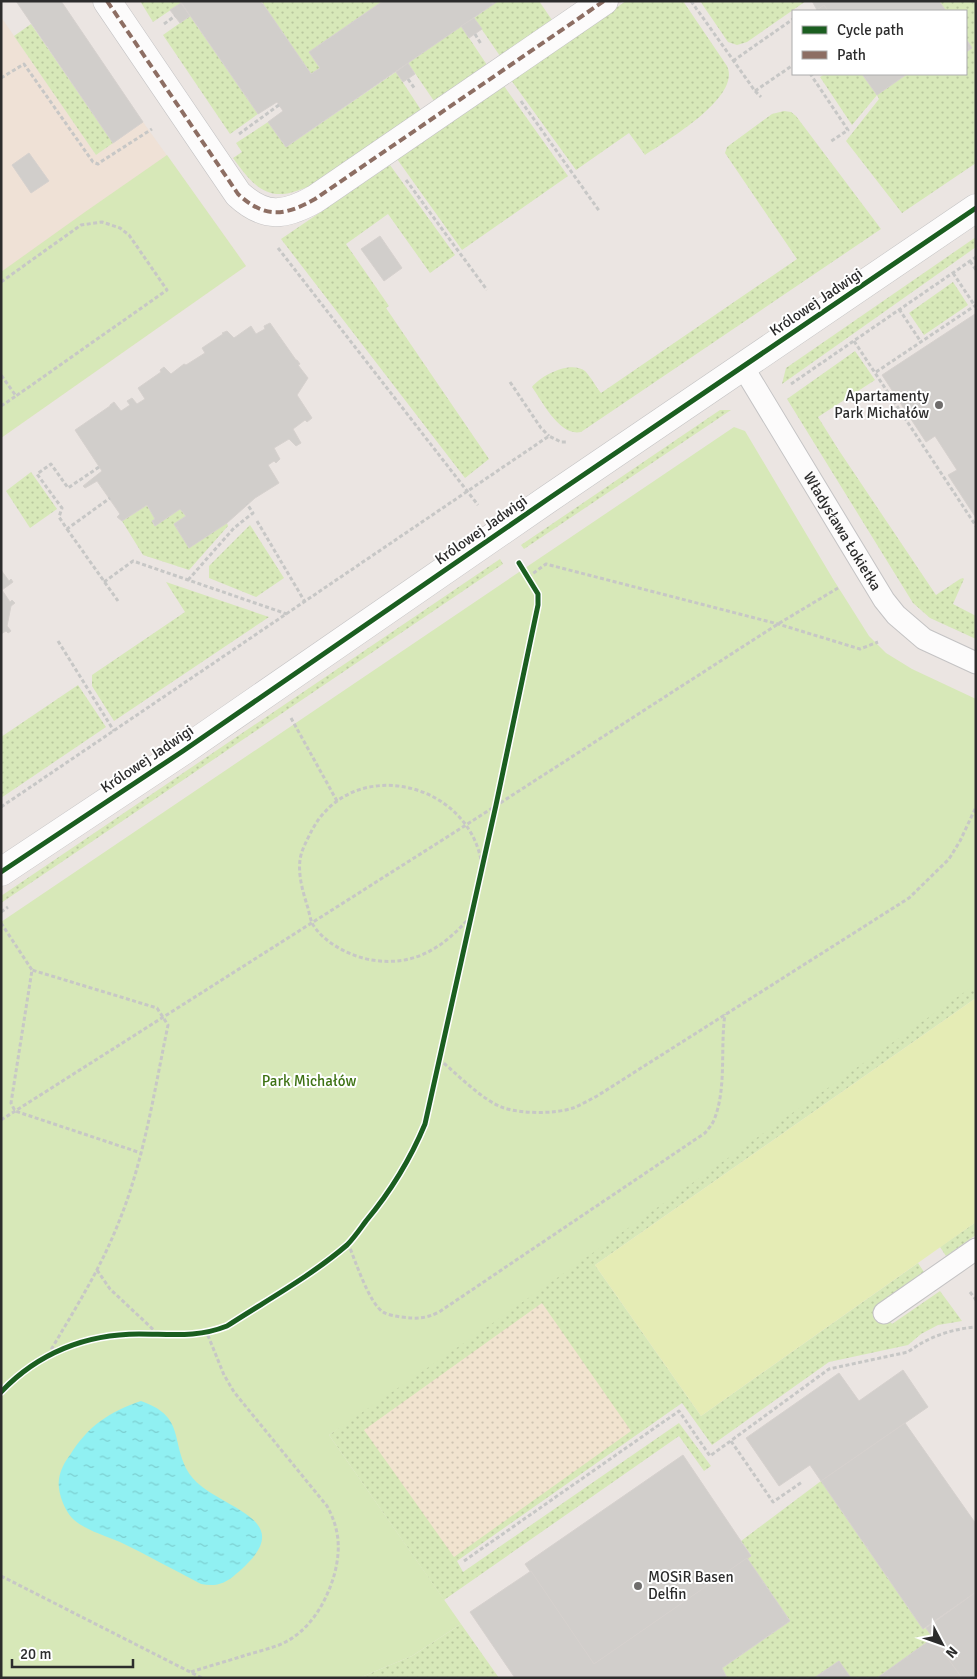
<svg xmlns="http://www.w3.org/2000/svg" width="977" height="1679" viewBox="0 0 977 1679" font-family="Signika,sans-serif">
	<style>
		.education { fill: #efe1d6 }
		.grass { fill: url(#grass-dots) }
		.sand { fill: url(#sand-dots) }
		.park { fill: #d7e8b8 }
		.pitch { fill: #e5ecb5 }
		.water { fill: url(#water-ripples) }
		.building { fill: #d1cecb; stroke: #d6d1ce }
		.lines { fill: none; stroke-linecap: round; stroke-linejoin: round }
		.lane-casing { stroke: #c4c3c4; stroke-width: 23 }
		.street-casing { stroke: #c4c3c4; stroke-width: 29 }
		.path { stroke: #c7c7c6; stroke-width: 3; stroke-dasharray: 4 2.5; stroke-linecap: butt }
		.lane { stroke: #fcfbfb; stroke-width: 21 }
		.street { stroke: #fcfbfb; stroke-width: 28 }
		.quiet { stroke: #8d6e63; stroke-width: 4; stroke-dasharray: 8 4; stroke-linecap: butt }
		.cycleway-casing { stroke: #fff; stroke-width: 8 }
		.cycleway { stroke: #1b5e20; stroke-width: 5 }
		.poi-dot { fill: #6f6d6c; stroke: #fff; stroke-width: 2 }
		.labels { text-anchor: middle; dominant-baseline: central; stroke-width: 4; stroke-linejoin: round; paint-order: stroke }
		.street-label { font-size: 15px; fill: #2c2c2c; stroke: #fff }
		.poi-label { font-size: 15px; fill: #2c2c2c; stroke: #fff; text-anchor: end }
		.park-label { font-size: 15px; fill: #3e7214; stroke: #fff }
	</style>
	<defs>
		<pattern id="grass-dots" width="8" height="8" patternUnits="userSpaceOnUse" patternTransform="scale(1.25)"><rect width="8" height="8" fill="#d7e8b8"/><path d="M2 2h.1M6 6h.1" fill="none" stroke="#b9c79e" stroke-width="1.8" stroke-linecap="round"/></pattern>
		<pattern id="sand-dots" width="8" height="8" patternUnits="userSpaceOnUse" patternTransform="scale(1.25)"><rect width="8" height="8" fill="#f1e3cf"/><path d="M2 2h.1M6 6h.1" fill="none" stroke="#cfc3b2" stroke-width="1.8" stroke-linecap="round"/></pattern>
		<pattern id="water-ripples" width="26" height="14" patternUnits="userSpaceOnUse" patternTransform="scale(1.25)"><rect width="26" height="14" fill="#90f0f2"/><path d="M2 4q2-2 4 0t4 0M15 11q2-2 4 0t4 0" fill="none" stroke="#7cced0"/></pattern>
	</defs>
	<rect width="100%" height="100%" fill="#ebe5e2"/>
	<!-- education -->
	<polygon class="education" points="1,17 96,155 143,122 246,266 1,438"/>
	<!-- grass -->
	<g class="grass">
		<polygon points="140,1 180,1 181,3 153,22"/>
		<polygon points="261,1 383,1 309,52 320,68 311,74"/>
		<polygon points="498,1 539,1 552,20 500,56 474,18"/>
		<path d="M626,1H683L727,66C742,97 666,141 645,155L629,133L576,170L511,80Z"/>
		<polygon points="700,1 806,1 747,42 737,45 728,42"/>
		<polygon points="939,1 976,1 976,163 902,213 846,141 879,99 877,95 852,125 820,77 825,74 862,74 877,95 907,74 966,74 966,52 971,47 966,39 966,11 946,11"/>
		<polygon points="190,16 258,114 230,134 163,35"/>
		<polygon points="31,24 113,143 96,155 14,36"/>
		<polygon points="461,26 487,65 434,101 408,63"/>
		<path d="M396,72L421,110L315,183C273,205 258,193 233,158L242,152L236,143L268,122L286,147Z"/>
		<polygon points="504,86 568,176 462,250 397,159"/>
		<path d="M784,111L791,112L796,116L881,229L581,432C560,437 542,401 532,387C541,375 571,360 585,371C591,377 596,387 601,393L797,259L725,153L727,147L772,114Z"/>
		<polygon points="390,165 455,255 430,273 388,214 346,244 389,306 386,308 489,459 465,478 281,239"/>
		<polygon points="976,237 976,247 782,384 786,368"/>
		<polygon points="953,282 968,305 924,335 909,313"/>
		<polygon points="855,351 875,380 818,417 838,449 936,595 960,579 963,578 964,579 953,604 976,616 976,639 930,618 913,603 787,399"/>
		<polygon points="720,410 731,410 524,549 521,545"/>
		<polygon points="31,472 57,509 30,528 6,491"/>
		<polygon points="147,505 155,519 152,521 155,526 180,509 186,516 174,524 189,547 227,523 228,526 189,570 143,555 122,521"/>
		<polygon points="250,525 284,578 256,597 209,578 209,566"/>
		<polygon points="500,559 503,564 1,903 1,896"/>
		<polygon points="166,582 269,617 114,721 92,686 92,675 185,612"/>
		<polygon points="78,685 106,727 1,798 1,737"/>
		<polygon points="976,958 976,998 595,1265 701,1416 918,1263 924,1272 878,1304 892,1324 940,1291 962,1321 938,1325 921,1334 908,1345 829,1362 712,1445 682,1403 457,1561 463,1572 679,1423 711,1466 704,1471 679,1436 444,1600 329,1435"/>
		<polygon points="976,1222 976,1235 946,1256 940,1247"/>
		<polygon points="821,1481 923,1629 926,1628 933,1638 877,1678 851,1678 839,1661 814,1678 727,1678 722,1668 790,1621 747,1558 751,1555 741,1541"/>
		<polygon points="461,1624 499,1678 359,1678 412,1656"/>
	</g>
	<!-- sand -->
	<polygon class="sand" points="542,1303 631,1431 454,1557 364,1430"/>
	<!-- park -->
	<g class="park">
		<polygon points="167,155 246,266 1,438 1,272 85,212"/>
		<polygon points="734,427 745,431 833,579 869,636 886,653 912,669 976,699 976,984 480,1332 329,1435 461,1624 412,1656 359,1678 1,1678 1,922"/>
	</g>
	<!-- pitch -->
	<polygon class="pitch" points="976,998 976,1222 701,1416 595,1265"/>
	<!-- water -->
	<path class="water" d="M141,1401C184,1416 171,1438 187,1470C208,1510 309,1514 236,1574C225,1584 215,1587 201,1584C174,1570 147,1555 120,1542C104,1535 84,1530 72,1518C64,1509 57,1491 59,1479C60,1471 65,1461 70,1455C88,1426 109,1412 141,1401Z"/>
	<!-- building -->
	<g class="building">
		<polygon points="16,1 61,1 143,122 113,143"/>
		<polygon points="180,1 261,1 311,74 320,68 309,52 383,1 498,1 286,147 268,122 283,111 277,102 258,114"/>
		<polygon points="812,1 939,1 946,11 828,11 824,5 817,10"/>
		<polygon points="181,3 190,16 180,23 170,10"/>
		<polygon points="824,5 828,11 816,11 817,10"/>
		<polygon points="474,18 482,29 469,38 461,26"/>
		<polygon points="966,39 972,48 966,52"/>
		<polygon points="408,63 415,74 403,82 396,72"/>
		<polygon points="862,74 907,74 877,95"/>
		<polygon points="29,153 49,181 31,193 12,165"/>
		<polygon points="380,236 402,268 384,281 361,249"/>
		<polygon points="975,314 976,316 976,518 948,475 957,470 935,436 926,442 882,375"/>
		<polygon points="270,323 296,360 297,360 300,364 298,365 308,378 297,395 312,418 307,422 305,420 293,429 301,443 296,446 289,439 274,448 280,459 276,463 274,461 268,465 279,483 255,498 227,523 189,548 174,524 186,516 180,509 155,526 152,521 155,519 147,505 122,521 117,517 120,514 97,481 85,488 83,486 102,471 75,430 110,406 110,405 114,402 121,411 130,405 127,401 132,398 137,404 145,399 138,388 161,372 160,370 164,367 171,374 184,364 186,365 205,353 202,348 223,334 222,333 227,331 234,338 251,326 256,334 265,329 264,326"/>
		<polygon points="1,570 9,581 11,579 13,582 2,590 10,602 12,600 15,603 11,606 7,626 11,631 8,633 6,631 1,634"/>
		<polygon points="903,1370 928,1407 821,1481 810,1465 779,1486 746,1438 839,1373 859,1401"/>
		<polygon points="905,1423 976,1524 976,1592 923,1629 821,1481"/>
		<polygon points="683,1455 751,1556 594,1664 525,1564"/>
		<polygon points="747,1558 790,1621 722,1668 727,1678 515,1678 470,1612 531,1571 594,1664"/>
		<polygon points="976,1592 976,1678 962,1678 926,1628"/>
		<polygon points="933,1638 962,1678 877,1678"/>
		<polygon points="839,1661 851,1678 814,1678"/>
	</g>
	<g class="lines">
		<!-- lane casing -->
		<g class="lane-casing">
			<g id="lane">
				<path id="s1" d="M743,367L884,600L896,615L924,639L976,663"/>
				<polyline points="884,1313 976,1249"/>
			</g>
		</g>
		<!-- street casing -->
		<g class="street-casing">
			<g id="street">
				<path d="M107,1L238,194C265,219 285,216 315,199L604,1"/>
				<polyline points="1,872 183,751 548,499 976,208"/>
			</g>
		</g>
		<!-- path -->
		<g class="path">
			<polyline points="691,1 755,91 761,97"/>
			<polyline points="164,24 175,16"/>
			<polyline points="475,34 481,44"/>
			<polyline points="733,61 793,19"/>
			<polyline points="813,74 811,75 848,130 830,142"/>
			<polyline points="1,78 24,64 93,162 98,164 102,161 152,129"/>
			<polyline points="408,79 415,89"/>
			<polyline points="755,91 793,65"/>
			<polyline points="521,101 600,212"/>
			<polyline points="239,134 279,105"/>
			<polyline points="406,180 487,290"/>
			<polyline points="278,248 478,505"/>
			<polyline points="970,261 976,270"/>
			<polyline points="953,273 975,306"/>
			<polyline points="1,282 81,225 102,222 120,228 129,235 167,290 16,396 1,375"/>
			<polyline points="899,309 921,342"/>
			<polyline points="854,341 976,526"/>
			<polyline points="876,372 976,305"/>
			<polyline points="510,382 541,428 549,436"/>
			<polyline points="791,384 976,257"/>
			<polyline points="1,406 16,396"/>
			<polyline points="99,467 68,488 51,464 37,474 62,508 59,517 67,529 110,498"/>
			<polyline points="257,521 305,602"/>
			<polyline points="67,529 118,601"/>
			<polyline points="528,577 546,564 778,624 860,649 878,642"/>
			<polyline points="188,580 234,528 253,513 247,504"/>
			<polyline points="104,582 133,561 287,614"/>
			<polyline points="58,641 114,731"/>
			<polyline points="291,718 337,801"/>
			<polyline points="1,807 549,436 561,442 567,442"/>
			<polyline points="1,912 8,907"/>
			<path d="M471,916C444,947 415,967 372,960C352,957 323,943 312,923C310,918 309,911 307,905C303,892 298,875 300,860C301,851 307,840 311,832C351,753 471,781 482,866"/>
			<polyline points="1,923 32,970"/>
			<path d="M439,1059C457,1074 483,1101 504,1108C523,1114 555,1114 573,1108C581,1105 589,1100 597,1096L909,898L949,859L960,841L976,807"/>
			<polyline points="1,1120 466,825 778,624 838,588"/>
			<path d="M348,1243C355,1260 369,1303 383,1312C388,1315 395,1316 401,1317C416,1319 425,1319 439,1312L705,1133C708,1129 712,1125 714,1120C727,1088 720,1048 725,1014"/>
			<polyline points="97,1270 110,1289 158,1334"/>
			<polyline points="970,1292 976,1300"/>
			<path d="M48,1355C73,1312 100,1270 118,1224C144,1161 154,1092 168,1025L157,1008L32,970L11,1103L15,1111L141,1153"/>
			<polyline points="731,1441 773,1502 802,1482"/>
			<path d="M464,1561L679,1411L710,1456L829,1369L908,1352C928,1337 951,1329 976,1327"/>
			<polyline points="1,1576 202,1678"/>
			<path d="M191,1672C209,1666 228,1661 246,1655C257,1652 268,1649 279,1645C309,1633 327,1602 335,1572C341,1547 339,1528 327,1506L234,1392L224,1375L207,1333"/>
		</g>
		<!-- lane -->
		<use href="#lane" class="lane"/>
		<!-- street -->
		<use href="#street" class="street"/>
		<!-- quiet -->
		<path class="quiet" d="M107,1L238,194C265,219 285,216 315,199L604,1"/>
		<!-- cycleway casing -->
		<g class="cycleway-casing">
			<g id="cycleway">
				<polyline points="1,872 183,751 548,499 976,208"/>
				<path d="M1,1392C38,1353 86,1334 139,1334C171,1334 197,1338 227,1326C267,1300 311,1276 347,1245C354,1238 360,1229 366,1221C391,1191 410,1160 425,1124L496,805L538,605V594L519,563"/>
			</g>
		</g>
		<!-- cycleway -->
		<use href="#cycleway" class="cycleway"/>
	</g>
	<!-- markers -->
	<g class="poi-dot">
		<circle cx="939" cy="405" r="5"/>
		<circle cx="638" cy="1586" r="5"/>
	</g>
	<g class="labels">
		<!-- street labels -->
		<g class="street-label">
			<text transform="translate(816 302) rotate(-34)">Królowej Jadwigi</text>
			<text transform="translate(481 530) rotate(-35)">Królowej Jadwigi</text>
			<text stroke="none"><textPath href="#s1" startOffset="192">Władysława Łokietka</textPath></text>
			<text transform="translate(147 759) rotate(-34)">Królowej Jadwigi</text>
		</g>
		<!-- poi labels -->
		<g class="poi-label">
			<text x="929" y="396">Apartamenty<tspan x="929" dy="17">Park Michałów</tspan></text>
			<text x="648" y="1577" text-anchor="start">MOSiR Basen<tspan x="648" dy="17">Delfin</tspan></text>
		</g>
		<!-- park labels -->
		<g class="park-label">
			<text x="309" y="1081">Park Michałów</text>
		</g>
	</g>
	<!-- border -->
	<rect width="977" height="1679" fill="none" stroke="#2c2c2c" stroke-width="5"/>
	<!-- legend -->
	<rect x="792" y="10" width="175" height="65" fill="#ffffff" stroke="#ababab"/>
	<rect x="802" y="26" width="25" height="8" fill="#1b5e20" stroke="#ababab"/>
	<text x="837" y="35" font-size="15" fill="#2c2c2c">Cycle path</text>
	<rect x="802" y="51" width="25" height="8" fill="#8d6e63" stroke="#ababab"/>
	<text x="837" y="60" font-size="15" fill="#2c2c2c">Path</text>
	<!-- north arrow -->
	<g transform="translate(942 1644) rotate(131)" stroke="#ffffff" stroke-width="4" paint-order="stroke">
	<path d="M0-4L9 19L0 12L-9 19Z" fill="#2c2c2c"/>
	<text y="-8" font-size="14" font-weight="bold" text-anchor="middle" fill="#2c2c2c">N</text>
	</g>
	<!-- scale -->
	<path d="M12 1659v8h121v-8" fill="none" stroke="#2c2c2c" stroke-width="2.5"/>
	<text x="20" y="1659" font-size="15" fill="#2c2c2c" stroke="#ffffff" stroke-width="4" paint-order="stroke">20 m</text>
</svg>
